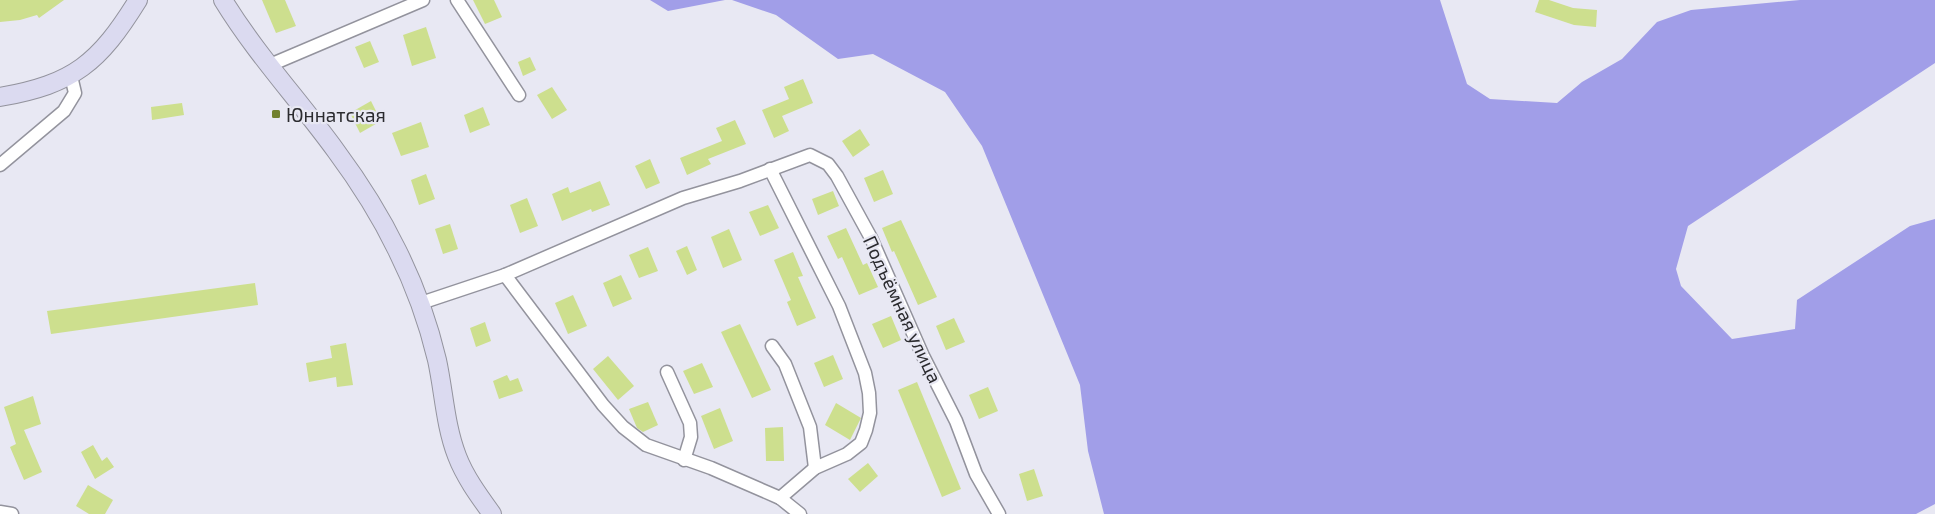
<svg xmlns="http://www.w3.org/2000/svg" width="1935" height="514" viewBox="0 0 1935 514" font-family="'Exo 2',sans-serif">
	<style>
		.forest { fill: #a19ee8 }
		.building { fill: #cddf8e }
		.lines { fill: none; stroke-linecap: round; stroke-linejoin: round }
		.street-casing { stroke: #93939d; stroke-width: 15 }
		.secondary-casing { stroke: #93939d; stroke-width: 20 }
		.street { stroke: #fff; stroke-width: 12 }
		.secondary { stroke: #dbdaf0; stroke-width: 18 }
		.poi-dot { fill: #71802e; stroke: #e8e8f3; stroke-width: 2 }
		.labels { text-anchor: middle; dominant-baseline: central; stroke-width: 4.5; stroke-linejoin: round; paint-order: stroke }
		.poi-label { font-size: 19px; fill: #2b2b2f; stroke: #e8e8f3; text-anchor: start }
		.street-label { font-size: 19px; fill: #2b2b2f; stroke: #e8e8f3 }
	</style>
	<rect width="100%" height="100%" fill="#e8e8f3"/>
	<!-- forest -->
	<g class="forest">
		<polygon points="650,0 725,0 668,11"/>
		<polygon points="732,0 1440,0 1467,84 1490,99 1557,103 1582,82 1622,59 1657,22 1691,10 1800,0 1935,0 1935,63 1688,226 1676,269 1681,286 1732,339 1795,329 1797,300 1910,226 1935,219 1935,504 1916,514 1104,514 1088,451 1080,385 982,146 945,92 873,54 838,59 776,15"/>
	</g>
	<!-- building -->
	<g class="building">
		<polygon points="0,0 64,0 39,18 37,15 20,20 0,22"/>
		<polygon points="262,0 285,0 296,26 276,33"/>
		<polygon points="473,0 494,0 502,17 485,24"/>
		<polygon points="1539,0 1549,0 1573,8 1597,10 1596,27 1574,25 1535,12"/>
		<polygon points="426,27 436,58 412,66 403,35"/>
		<polygon points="370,41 379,62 364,68 355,47"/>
		<polygon points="530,57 536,70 523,76 518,62"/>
		<polygon points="803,79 813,103 782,116 789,131 774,138 762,110 789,99 784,87"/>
		<polygon points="552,87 567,110 552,119 537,95"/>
		<polygon points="371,101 381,121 360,133 350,113"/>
		<polygon points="182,103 184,115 152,120 151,107"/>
		<polygon points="483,107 490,125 470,133 464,115"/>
		<polygon points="735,120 746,144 708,159 711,164 687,175 680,158 722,141 716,128"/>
		<polygon points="421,122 429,147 401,156 392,133"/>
		<polygon points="860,129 870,145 853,157 842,141"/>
		<polygon points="650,159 660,183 646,189 635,166"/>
		<polygon points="883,170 893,194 874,202 864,178"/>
		<polygon points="426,174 435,199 419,205 411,180"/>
		<polygon points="600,181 610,205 592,212 591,209 562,221 552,194 568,187 570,193"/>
		<polygon points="833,191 839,206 818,215 812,199"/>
		<polygon points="527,198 538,226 520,233 510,205"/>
		<polygon points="768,205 779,228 760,236 749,212"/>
		<polygon points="901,220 937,297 918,305 894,251 892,252 882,228"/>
		<polygon points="450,224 458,249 443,254 435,229"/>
		<polygon points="846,228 863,265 867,263 878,287 859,295 842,257 838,259 827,236"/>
		<polygon points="729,229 742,260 723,268 711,237"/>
		<polygon points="687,246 697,270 687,275 676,251"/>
		<polygon points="648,247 658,271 639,278 629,255"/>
		<polygon points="793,252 803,276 798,277 816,318 797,326 787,302 791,300 774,260"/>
		<polygon points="621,275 632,299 613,307 603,283"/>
		<polygon points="255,283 258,305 51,334 47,311"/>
		<polygon points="573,295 587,326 568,334 555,303"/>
		<polygon points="891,316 901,340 883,348 872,324"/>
		<polygon points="954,318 965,342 946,350 936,326"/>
		<polygon points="485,322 491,341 476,347 470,328"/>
		<polygon points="740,324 771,390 752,398 721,332"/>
		<polygon points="346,343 353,385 337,387 336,377 309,382 306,363 332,358 330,346"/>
		<polygon points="833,355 843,379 824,387 814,363"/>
		<polygon points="608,356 634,386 618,400 593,369"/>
		<polygon points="702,363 713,387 694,394 683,371"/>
		<polygon points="507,375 510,381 518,378 523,391 499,399 493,381"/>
		<polygon points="917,382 961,489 942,497 898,390"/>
		<polygon points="988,387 998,411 979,419 969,395"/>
		<polygon points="33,396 41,424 24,430 42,472 24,480 10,447 16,444 4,407"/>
		<polygon points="648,402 658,425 643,432 637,428 629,409"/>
		<polygon points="836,403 861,418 850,440 825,425"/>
		<polygon points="720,408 733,441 714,449 701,416"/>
		<polygon points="783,427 784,461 766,461 765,428"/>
		<polygon points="93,445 102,461 107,457 114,467 95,479 81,452"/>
		<polygon points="868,463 878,476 860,492 848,479"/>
		<polygon points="1034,469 1043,496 1027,501 1019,474"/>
		<polygon points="88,485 113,500 105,514 89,514 76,506"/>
	</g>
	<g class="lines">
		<!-- street casing -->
		<g class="street-casing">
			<g id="street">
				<polyline points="457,0 519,95"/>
				<polyline points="270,65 423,0"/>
				<polyline points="0,165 64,111 75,93 71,76"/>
				<polyline points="770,169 839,306 865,373 869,393 870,413 866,430 861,443 847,454 815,468 780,498"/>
				<polyline points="505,275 603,405 623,427 646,445 711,468 780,498 800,514"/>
				<polyline points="421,303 505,275 683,198 740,181 810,155 828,164 837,176 871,238 923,356 956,421 976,474 999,514"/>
				<polyline points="772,346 785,364 810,427 815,468"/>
				<polyline points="667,372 690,423 691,437 684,460"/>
				<polyline points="0,512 12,514"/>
			</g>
		</g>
		<!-- secondary casing -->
		<g class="secondary-casing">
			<g id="secondary">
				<path d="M223,0C256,54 299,100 336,151C359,182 380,215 397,250C415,286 428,322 437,360C444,392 445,425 457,456C465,477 479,496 492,514"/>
				<path d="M0,97C74,84 99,63 138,0"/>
			</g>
		</g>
		<!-- street -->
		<use href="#street" class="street"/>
		<!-- secondary -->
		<use href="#secondary" class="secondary"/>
	</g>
	<!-- markers -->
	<rect class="poi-dot" x="271" y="109" width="10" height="10" rx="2.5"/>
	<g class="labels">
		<!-- poi labels -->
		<g class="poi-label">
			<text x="286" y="114">Юннатская</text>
		</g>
		<!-- street labels -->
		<g class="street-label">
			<text transform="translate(903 309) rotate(65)">Подъёмная улица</text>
		</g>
	</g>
</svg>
